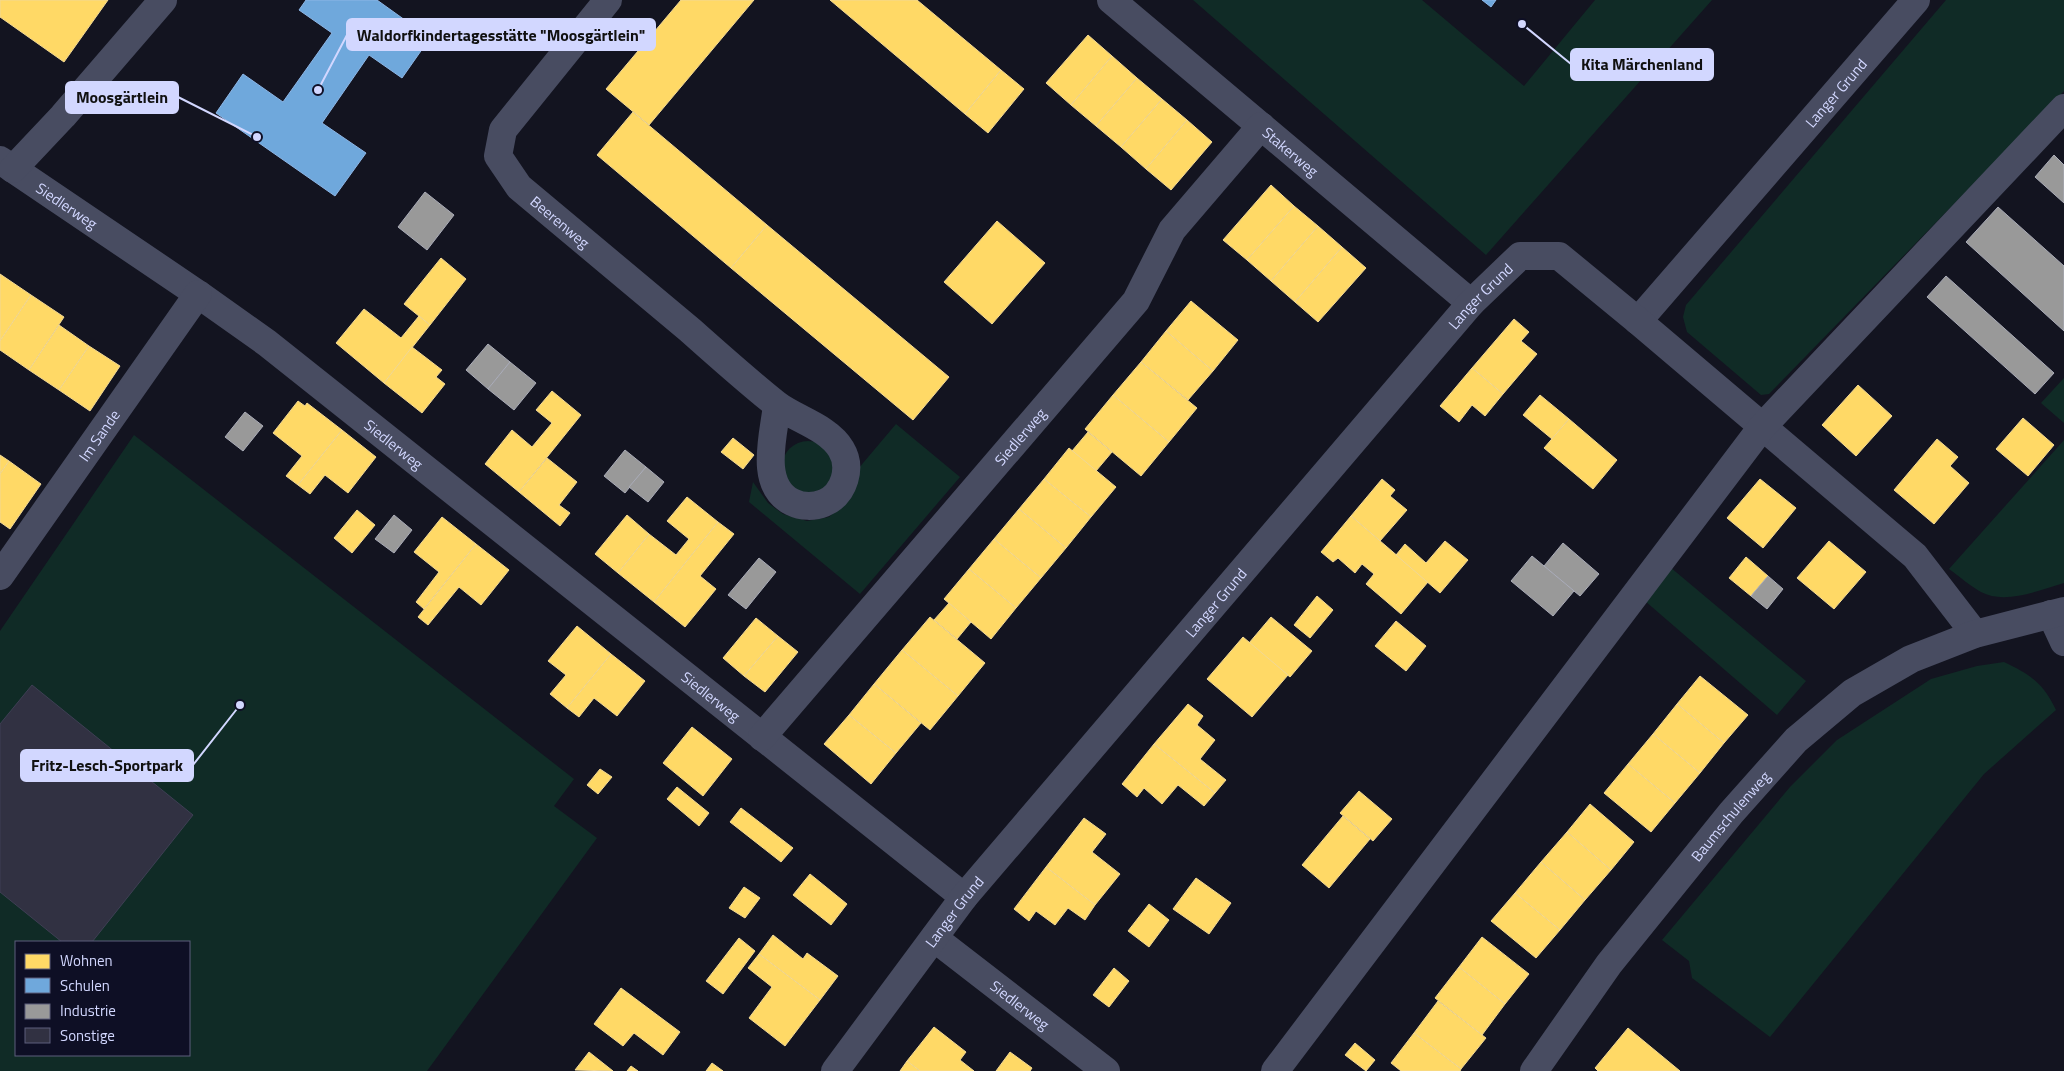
<svg xmlns="http://www.w3.org/2000/svg" width="2064" height="1071" viewBox="0 0 2064 1071" font-family="'Titillium Web',sans-serif">
	<style>
		.green { fill: #102b26; fill-rule: evenodd }
		.homes { fill: #ffd966; stroke: #f2d894 }
		.schools { fill: #6fa8dc; stroke: #8db6e6 }
		.industry { fill: #999; stroke: #aaacb8 }
		.building { fill: #313142; stroke: #3e3f54 }
		.lines { fill: none; stroke-linecap: round; stroke-linejoin: round }
		.minor { stroke: #484c61; stroke-width: 28 }
		.labels { text-anchor: middle; dominant-baseline: central; stroke-width: 5; stroke-linejoin: round; paint-order: stroke }
		.street-label { font-size: 15px; fill: #d2d7ff; stroke: #0e0f25 }
		.leader { fill: none; stroke: #d2d7ff; stroke-width: 2 }
		.callout-dot { fill: #d2d7ff; stroke: #0e0f25; stroke-width: 2 }
		.callout { fill: #d2d7ff; stroke: #d2d7ff; stroke-width: 2 }
		.callout-label { font-size: 16px; text-anchor: middle; font-weight: bold; fill: #111 }
	</style>
	<rect width="100%" height="100%" fill="#131420"/>
	<!-- green -->
	<g class="green">
		<polygon points="1193,0 1422,0 1524,86 1595,0 1712,0 1486,255"/>
		<polygon points="1946,0 2064,0 2064,91 1769,394 1761,395 1687,332 1683,317 1686,305"/>
		<polygon points="2064,378 2064,423 2041,403"/>
		<polygon points="896,424 960,477 860,594 749,502 753,482 768,503 783,514 807,521 829,517 848,499 858,469"/>
		<path d="M134,435L574,779L554,806L597,838L427,1071H0V631ZM16,942H189V1055H16Z"/>
		<path d="M2064,440V583C2040,590 2005,605 1981,592C1970,586 1959,576 1949,569Z"/>
		<circle cx="808" cy="467" r="26"/>
		<polygon points="1670,567 1806,681 1777,715 1645,601"/>
		<path d="M2004,662C2031,675 2043,683 2056,710L1984,774L1770,1037L1692,978L1689,961L1662,940L1790,787L1837,740L1931,679L1977,666Z"/>
	</g>
	<!-- homes -->
	<g class="homes">
		<polygon points="108,0 64,62 0,17 0,0"/>
		<polygon points="681,0 754,0 649,125 606,89"/>
		<polygon points="830,0 917,0 1001,70 965,114"/>
		<polygon points="1088,35 1112,56 1071,105 1046,83"/>
		<polygon points="1112,56 1137,78 1096,126 1071,105"/>
		<polygon points="1001,70 1024,89 988,133 965,114"/>
		<polygon points="1137,78 1162,99 1121,147 1096,126"/>
		<polygon points="1162,99 1187,120 1146,169 1121,147"/>
		<polygon points="633,112 767,225 731,268 597,155"/>
		<polygon points="1187,120 1212,142 1171,190 1146,169"/>
		<polygon points="1271,185 1294,206 1247,260 1223,240"/>
		<polygon points="1294,206 1318,226 1271,281 1247,260"/>
		<polygon points="997,221 1045,263 992,324 944,282"/>
		<polygon points="767,225 949,377 913,420 731,268"/>
		<polygon points="1318,226 1342,247 1295,302 1271,281"/>
		<polygon points="1342,247 1366,268 1318,322 1295,302"/>
		<polygon points="441,258 466,279 430,325 404,304"/>
		<polygon points="0,274 31,295 0,341"/>
		<polygon points="31,295 64,317 29,370 0,350 0,341"/>
		<polygon points="1191,301 1238,340 1213,371 1166,331"/>
		<polygon points="364,309 401,338 419,316 430,325 384,383 336,343"/>
		<polygon points="1514,319 1529,332 1521,341 1537,354 1503,394 1472,368"/>
		<polygon points="59,325 89,346 59,390 29,370"/>
		<polygon points="1166,331 1213,371 1188,400 1141,362"/>
		<polygon points="89,346 120,366 90,411 59,390"/>
		<polygon points="412,347 442,370 436,377 445,384 422,413 384,383"/>
		<polygon points="1141,362 1197,408 1169,442 1113,395"/>
		<polygon points="1472,368 1503,394 1485,416 1472,405 1459,422 1440,406"/>
		<polygon points="1858,385 1892,416 1856,456 1822,425"/>
		<polygon points="552,391 581,415 519,492 485,464 512,430 532,447 552,423 536,410"/>
		<polygon points="1113,395 1169,442 1141,476 1085,429"/>
		<polygon points="1540,395 1569,419 1552,439 1523,415"/>
		<polygon points="298,401 305,406 307,403 342,430 298,485 286,476 302,456 273,433"/>
		<polygon points="2023,418 2054,445 2028,476 1996,449"/>
		<polygon points="1569,419 1617,460 1593,489 1544,448"/>
		<polygon points="342,430 376,457 348,493 325,475 310,494 298,485"/>
		<polygon points="1088,432 1112,452 1096,471 1072,451"/>
		<polygon points="733,438 754,455 743,469 721,452"/>
		<polygon points="1937,439 1958,457 1950,466 1969,483 1934,524 1894,490"/>
		<polygon points="1069,448 1116,487 1091,517 1044,479"/>
		<polygon points="0,455 9,461 0,474"/>
		<polygon points="547,458 577,482 559,505 570,513 560,526 519,492"/>
		<polygon points="9,461 41,484 10,529 0,522 0,474"/>
		<polygon points="1044,479 1091,517 1066,548 1019,509"/>
		<polygon points="1382,479 1395,490 1390,496 1407,510 1380,541 1351,516"/>
		<polygon points="1760,479 1796,508 1763,548 1727,518"/>
		<polygon points="687,497 718,522 654,602 618,573 649,534 676,555 689,539 667,521"/>
		<polygon points="1019,509 1066,548 1041,578 994,539"/>
		<polygon points="357,510 375,525 352,553 334,538"/>
		<polygon points="627,515 649,534 618,573 595,554"/>
		<polygon points="1351,516 1428,582 1401,614 1366,584 1374,574 1362,564 1355,573 1338,558 1333,562 1321,552"/>
		<polygon points="442,517 476,544 424,609 416,602 439,572 414,552"/>
		<polygon points="718,522 734,534 700,576 716,589 685,627 654,602"/>
		<polygon points="994,539 1041,578 1016,608 969,569"/>
		<polygon points="1445,541 1468,560 1440,593 1396,555 1405,544 1426,563"/>
		<polygon points="1829,541 1866,572 1834,609 1797,578"/>
		<polygon points="476,544 509,570 481,605 459,587 428,625 418,617"/>
		<polygon points="1746,557 1768,576 1751,596 1729,578"/>
		<polygon points="969,569 1016,608 991,639 944,599"/>
		<polygon points="1317,596 1333,610 1310,638 1294,625"/>
		<polygon points="949,603 971,622 957,639 934,620"/>
		<polygon points="930,617 985,663 958,696 902,650"/>
		<polygon points="1271,617 1312,651 1290,677 1249,643"/>
		<polygon points="756,618 778,636 744,676 723,658"/>
		<polygon points="1396,621 1426,646 1406,671 1375,646"/>
		<polygon points="577,626 611,654 567,708 550,694 566,675 548,661"/>
		<polygon points="778,636 798,652 765,692 744,676"/>
		<polygon points="1243,637 1288,675 1252,717 1207,679"/>
		<polygon points="902,650 958,696 930,730 874,684"/>
		<polygon points="611,654 645,681 617,716 594,698 579,717 567,708"/>
		<polygon points="1700,676 1748,715 1724,743 1677,704"/>
		<polygon points="874,684 921,723 896,753 849,715"/>
		<polygon points="1188,704 1203,716 1197,725 1215,740 1200,759 1226,780 1215,793 1154,744"/>
		<polygon points="1677,704 1724,743 1700,773 1653,734"/>
		<polygon points="849,715 896,753 871,784 824,744"/>
		<polygon points="692,727 732,759 703,796 663,763"/>
		<polygon points="1653,734 1700,773 1675,803 1628,764"/>
		<polygon points="1154,744 1215,793 1204,806 1178,785 1162,804 1144,788 1137,797 1122,784"/>
		<polygon points="1628,764 1675,803 1651,832 1604,793"/>
		<polygon points="600,769 612,777 598,794 587,785"/>
		<polygon points="677,787 709,813 699,826 667,799"/>
		<polygon points="1359,791 1392,819 1373,841 1340,813"/>
		<polygon points="1590,804 1634,842 1611,870 1567,832"/>
		<polygon points="741,808 793,848 781,862 730,822"/>
		<polygon points="1343,816 1370,839 1329,888 1302,865"/>
		<polygon points="1084,818 1106,834 1092,852 1120,874 1095,905 1046,867"/>
		<polygon points="1567,832 1611,870 1585,900 1541,862"/>
		<polygon points="1541,862 1585,900 1560,930 1515,893"/>
		<polygon points="1046,867 1095,905 1085,920 1068,908 1055,925 1036,911 1029,921 1014,909"/>
		<polygon points="810,874 847,904 831,925 793,895"/>
		<polygon points="1196,878 1231,903 1209,934 1173,909"/>
		<polygon points="744,887 760,898 745,918 729,908"/>
		<polygon points="1515,893 1560,930 1536,958 1491,921"/>
		<polygon points="1149,904 1169,920 1149,947 1128,931"/>
		<polygon points="773,935 803,959 807,953 838,976 820,1000 759,954"/>
		<polygon points="1482,937 1529,974 1505,1004 1459,967"/>
		<polygon points="739,938 755,951 723,994 706,981"/>
		<polygon points="759,954 820,1000 785,1046 749,1018 772,987 748,968"/>
		<polygon points="1459,967 1505,1004 1482,1035 1435,998"/>
		<polygon points="1114,968 1129,981 1109,1007 1093,995"/>
		<polygon points="621,988 680,1032 663,1055 634,1033 623,1046 594,1024"/>
		<polygon points="1438,1001 1486,1038 1461,1069 1414,1033"/>
		<polygon points="934,1027 966,1052 960,1060 974,1071 920,1071 907,1061"/>
		<polygon points="1628,1028 1680,1071 1598,1071 1595,1068"/>
		<polygon points="1414,1033 1461,1069 1460,1071 1401,1071 1391,1063"/>
		<polygon points="1355,1043 1375,1060 1366,1071 1345,1055"/>
		<polygon points="589,1052 613,1071 575,1070"/>
		<polygon points="1010,1052 1032,1068 1030,1071 996,1071"/>
		<polygon points="907,1061 920,1071 900,1071"/>
		<polygon points="712,1063 723,1071 706,1071"/>
		<polygon points="631,1066 638,1071 627,1071"/>
	</g>
	<!-- schools -->
	<g class="schools">
		<polygon points="306,0 377,0 430,38 402,78 369,55 322,123 366,153 335,196 216,113 243,74 283,102 332,33 299,10"/>
		<polygon points="1482,0 1496,0 1491,7"/>
	</g>
	<!-- industry -->
	<g class="industry">
		<polygon points="2054,155 2064,165 2064,203 2035,177"/>
		<polygon points="425,192 454,215 427,250 398,227"/>
		<polygon points="1998,207 2064,266 2064,331 1966,242"/>
		<polygon points="1946,276 2054,373 2035,394 1927,297"/>
		<polygon points="488,344 510,362 488,389 466,370"/>
		<polygon points="510,362 536,383 514,410 488,389"/>
		<polygon points="245,412 263,426 243,451 225,437"/>
		<polygon points="625,450 646,467 625,493 604,476"/>
		<polygon points="646,467 664,482 648,502 629,487"/>
		<polygon points="394,515 412,530 394,553 375,539"/>
		<polygon points="1563,543 1599,574 1580,596 1544,566"/>
		<polygon points="1532,556 1574,591 1553,616 1511,581"/>
		<polygon points="759,558 776,572 746,609 728,595"/>
		<polygon points="1768,576 1783,589 1767,609 1751,596"/>
	</g>
	<!-- building -->
	<polygon class="building" points="32,685 193,815 92,942 62,942 0,892 0,724"/>
	<g class="lines">
		<!-- minor -->
		<g class="minor">
			<path id="s1" d="M608,0L503,130L498,156L519,187C576,235 633,282 690,330C718,355 746,380 776,404C795,419 828,427 841,449C852,467 845,494 824,503C814,507 802,507 792,502C758,485 774,434 777,405"/>
			<path id="s2" d="M1111,0L1471,303"/>
			<path id="s3" d="M0,160L198,294L267,343L964,897"/>
			<polyline points="13,169 63,116 163,0"/>
			<path id="s4" d="M1638,321L1916,0"/>
			<path id="s5" d="M0,576L198,294"/>
			<polyline points="2051,614 2064,642"/>
			<path id="s6" d="M762,737L1136,301L1172,230L1261,126"/>
			<path id="s7" d="M934,938L1106,1071"/>
			<path id="s8" d="M835,1071L964,897L1471,303L1520,256H1559L1638,321L1915,556L1975,634"/>
			<polyline points="1275,1071 1762,427 2064,108"/>
			<path id="s9" d="M1534,1071L1609,964L1731,813L1796,740L1852,693L1911,659L1975,634L2064,611"/>
		</g>
	</g>
	<g class="labels">
		<!-- street labels -->
		<g class="street-label">
			<text stroke="none"><textPath href="#s4" startOffset="302">Langer Grund</textPath></text>
			<text stroke="none"><textPath href="#s2" startOffset="235">Stakerweg</textPath></text>
			<text stroke="none"><textPath href="#s3" startOffset="81">Siedlerweg</textPath></text>
			<text stroke="none"><textPath href="#s1" startOffset="285">Beerenweg</textPath></text>
			<text stroke="none"><textPath href="#s8" startOffset="1009">Langer Grund</textPath></text>
			<text stroke="none"><textPath href="#s5" startOffset="172">Im Sande</textPath></text>
			<text stroke="none"><textPath href="#s6" startOffset="396">Siedlerweg</textPath></text>
			<text stroke="none"><textPath href="#s3" startOffset="486">Siedlerweg</textPath></text>
			<text stroke="none"><textPath href="#s8" startOffset="604">Langer Grund</textPath></text>
			<text stroke="none"><textPath href="#s3" startOffset="891">Siedlerweg</textPath></text>
			<text stroke="none"><textPath href="#s9" startOffset="322">Baumschulenweg</textPath></text>
			<text stroke="none"><textPath href="#s8" startOffset="199">Langer Grund</textPath></text>
			<text stroke="none"><textPath href="#s7" startOffset="109">Siedlerweg</textPath></text>
		</g>
	</g>
	<!-- callouts -->
	<path class="leader" d="M318 90L347 35M1522 24L1571 64M257 137L178 97M240 705L193 765"/>
	<g class="callout-dot">
		<circle cx="318" cy="90" r="5"/>
		<circle cx="1522" cy="24" r="5"/>
		<circle cx="257" cy="137" r="5"/>
		<circle cx="240" cy="705" r="5"/>
	</g>
	<g class="callout">
		<rect x="347" y="19" width="308" height="31" rx="5"/>
		<rect x="1571" y="49" width="142" height="31" rx="5"/>
		<rect x="66" y="82" width="112" height="31" rx="5"/>
		<rect x="21" y="750" width="172" height="31" rx="5"/>
	</g>
	<g class="callout-label">
		<text x="501" y="41">Waldorfkindertagesstätte "Moosgärtlein"</text>
		<text x="1642" y="70">Kita Märchenland</text>
		<text x="122" y="103">Moosgärtlein</text>
		<text x="107" y="771">Fritz-Lesch-Sportpark</text>
	</g>
	<!-- legend -->
	<rect x="15" y="941" width="175" height="115" fill="#0e0f25" stroke="#5c5f7c"/>
	<rect x="25" y="954" width="25" height="15" fill="#ffd966" stroke="#5c5f7c"/>
	<text x="60" y="966" font-size="15" fill="#d2d7ff">Wohnen</text>
	<rect x="25" y="978" width="25" height="15" fill="#6fa8dc" stroke="#5c5f7c"/>
	<text x="60" y="991" font-size="15" fill="#d2d7ff">Schulen</text>
	<rect x="25" y="1004" width="25" height="15" fill="#999999" stroke="#5c5f7c"/>
	<text x="60" y="1016" font-size="15" fill="#d2d7ff">Industrie</text>
	<rect x="25" y="1028" width="25" height="15" fill="#313142" stroke="#5c5f7c"/>
	<text x="60" y="1041" font-size="15" fill="#d2d7ff">Sonstige</text>
</svg>
